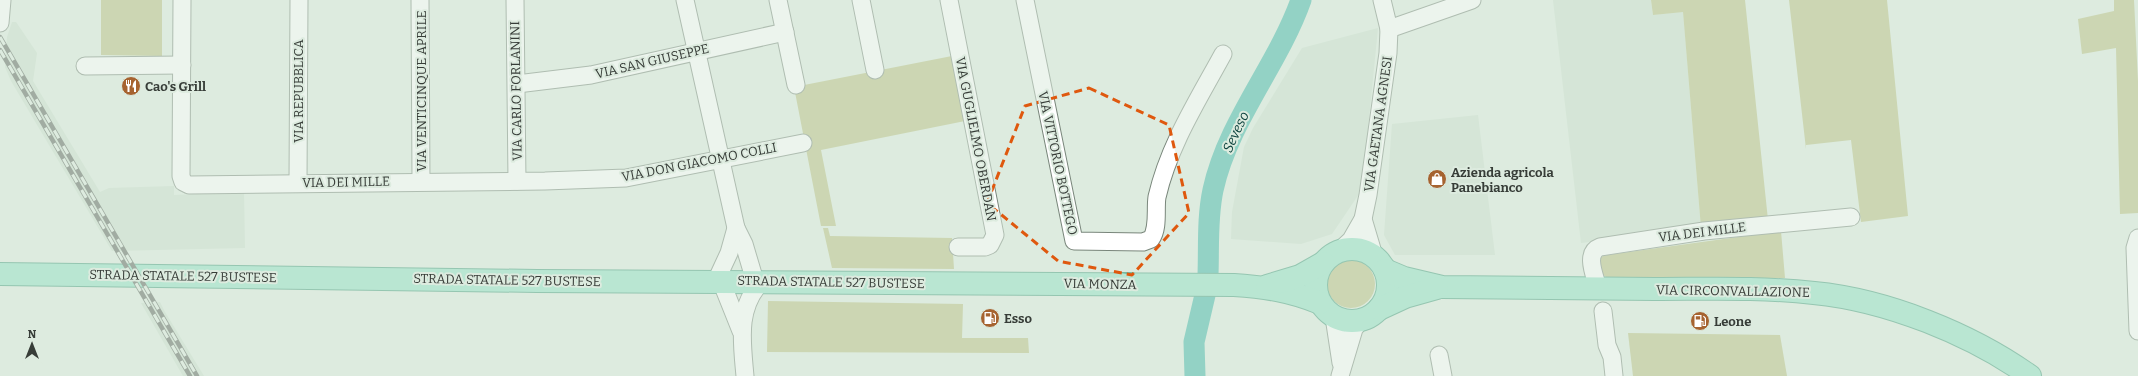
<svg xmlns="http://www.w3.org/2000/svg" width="2138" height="376" viewBox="0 0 2138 376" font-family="Bitter,serif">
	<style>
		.built { fill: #ccdece }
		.green { fill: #b8bd7e }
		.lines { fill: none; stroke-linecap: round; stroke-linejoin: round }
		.river { stroke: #3bb3a6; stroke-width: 21 }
		.minor-casing { stroke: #79867b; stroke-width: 19 }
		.major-casing { stroke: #3f997a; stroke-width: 24 }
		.minor { stroke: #fff; stroke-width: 17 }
		.major { stroke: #8edfc4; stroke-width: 22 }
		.rail-casing { stroke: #59615a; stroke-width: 4.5 }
		.rail { stroke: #ddebdf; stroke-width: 3; stroke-dasharray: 9; stroke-linecap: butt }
		.marked { fill: none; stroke: #df580e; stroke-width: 3; stroke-dasharray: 8 5; stroke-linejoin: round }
		.labels { text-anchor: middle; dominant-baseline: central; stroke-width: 4; stroke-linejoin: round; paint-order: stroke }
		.street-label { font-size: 13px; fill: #373d38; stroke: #ddebdf }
		.poi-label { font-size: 13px; font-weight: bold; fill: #373d38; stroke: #ddebdf; text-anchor: start }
		.water-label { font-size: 14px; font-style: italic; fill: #0d423d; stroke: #ddebdf }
	</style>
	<rect width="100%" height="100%" fill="#ddebdf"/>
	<!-- built -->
	<g class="built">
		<polygon points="1553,0 1651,0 1653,15 1683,11 1701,228 1581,243"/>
		<polygon points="12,22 16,22 37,53 33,81 100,192 109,188 174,186 174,195 244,192 245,248 112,251 11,81 5,67 7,37"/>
		<polygon points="1378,28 1367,139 1359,194 1332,234 1301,244 1231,239 1232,212 1244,147 1253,128 1302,48"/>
		<polygon points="1478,115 1495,255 1395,255 1384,235 1392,124"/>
		<polygon points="160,302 165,312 204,376 183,376 141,303"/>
	</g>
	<!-- green -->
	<g class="green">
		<polygon points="101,0 162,0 162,56 101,55"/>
		<polygon points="1651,0 1745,0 1768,220 1701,228 1683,12 1653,15"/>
		<polygon points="1789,0 1887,0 1908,216 1861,222 1851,140 1806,145 1806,149"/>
		<polygon points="2114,0 2134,0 2138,81 2138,213 2120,214 2116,48 2082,54 2078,19 2114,11"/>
		<polygon points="952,56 965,121 821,150 836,226 821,226 794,87"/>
		<polygon points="823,228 828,228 830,236 952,238 954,269 832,268"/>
		<path d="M1781,231L1785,278H1607C1598,271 1599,267 1600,257L1607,255Z"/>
		<circle cx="1351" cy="284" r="24"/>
		<polygon points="768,301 963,304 962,338 1028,338 1029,353 767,352"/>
		<polygon points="1628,333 1780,335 1787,376 1633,376"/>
	</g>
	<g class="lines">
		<!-- river -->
		<g class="river">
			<path d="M1208,275C1209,246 1207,218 1213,190C1228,121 1278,65 1301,0"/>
			<polyline points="1195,376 1194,342 1205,295"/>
		</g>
		<!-- minor casing -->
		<g class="minor-casing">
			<g id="minor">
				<polyline points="182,0 181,176 183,182 189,185 545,181 626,178 803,143"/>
				<polyline points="420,0 421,181"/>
				<polyline points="515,0 517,181"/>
				<polyline points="685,0 736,228 744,244 755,281"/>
				<polyline points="778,0 796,85"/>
				<polyline points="861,0 875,70"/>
				<polyline points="949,0 995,235 990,245 985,247 958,247"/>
				<path d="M1025,0L1074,241L1143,242L1151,239C1159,228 1155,209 1157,197C1169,145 1198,100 1223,54"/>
				<polyline points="0,23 2,0"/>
				<polyline points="1389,29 1472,0"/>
				<polyline points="85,66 182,65"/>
				<polyline points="517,84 591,75 785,32"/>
				<polyline points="298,182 299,0"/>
				<polyline points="1363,219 1374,256"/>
				<polyline points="2138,238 2135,248 2138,331"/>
				<polyline points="1338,252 1351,240 1363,219 1368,195 1388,53 1389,29 1382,0"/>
				<polyline points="716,281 729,253 736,228"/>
				<polyline points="721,281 741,331"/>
				<path d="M1598,288C1595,276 1584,253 1600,247L1704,231L1851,217"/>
				<polyline points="1603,311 1607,345 1612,357 1614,376"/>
				<polyline points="1334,317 1341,363"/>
				<polyline points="1439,355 1443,376"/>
				<path d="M745,376C742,342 736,308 762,281"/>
				<polyline points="1340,376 1354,329 1360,321"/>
			</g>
		</g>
		<!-- major casing -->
		<g class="major-casing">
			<g id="major">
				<circle cx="1352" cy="285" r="36"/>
				<path d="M1385,270L1404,278L1442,287C1513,287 1584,288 1655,289C1708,289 1761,287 1814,293C1887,300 1971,334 2030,376"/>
				<path d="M0,274L537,281L1234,285C1265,287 1291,291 1320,303"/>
				<polyline points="1267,286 1300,276 1323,263"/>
				<polyline points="1379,309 1405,297 1437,288"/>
			</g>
		</g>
		<!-- minor -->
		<use href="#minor" class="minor"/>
		<!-- major -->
		<use href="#major" class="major"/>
		<!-- rail casing -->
		<g class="rail-casing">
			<g id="rail">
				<polyline points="0,37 197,376"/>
				<polyline points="0,50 190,376"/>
			</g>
		</g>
		<!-- rail -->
		<use href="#rail" class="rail"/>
	</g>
	<!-- marked area -->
	<path d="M0 0H2138V376H0ZM1089,88L1169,125L1189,213L1132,275L1058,261L987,203L1025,106Z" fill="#ddebdf" fill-opacity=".55" fill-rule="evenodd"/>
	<path class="marked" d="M1089,88L1169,125L1189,213L1132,275L1058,261L987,203L1025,106Z"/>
	<!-- icons -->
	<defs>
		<g id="restaurant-disc" transform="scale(1)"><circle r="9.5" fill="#a66330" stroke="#ddebdf"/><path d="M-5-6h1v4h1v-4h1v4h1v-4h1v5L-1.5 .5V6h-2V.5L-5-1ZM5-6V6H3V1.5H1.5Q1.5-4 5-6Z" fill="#fff"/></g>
		<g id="shop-disc" transform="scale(1)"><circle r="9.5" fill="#a66330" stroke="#ddebdf"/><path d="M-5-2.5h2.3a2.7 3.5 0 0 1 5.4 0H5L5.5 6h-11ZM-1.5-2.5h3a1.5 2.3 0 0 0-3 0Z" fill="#fff"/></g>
		<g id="fuel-disc" transform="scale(1)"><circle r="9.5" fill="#a66330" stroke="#ddebdf"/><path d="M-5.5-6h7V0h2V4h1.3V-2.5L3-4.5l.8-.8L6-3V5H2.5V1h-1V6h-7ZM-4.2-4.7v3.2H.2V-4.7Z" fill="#fff"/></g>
	</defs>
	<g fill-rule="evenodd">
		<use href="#restaurant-disc" x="131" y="86"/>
		<use href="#shop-disc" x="1437" y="179"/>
		<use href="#fuel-disc" x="990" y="318"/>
		<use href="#fuel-disc" x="1700" y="321"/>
	</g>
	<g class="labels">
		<!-- street labels -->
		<g class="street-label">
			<text transform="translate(652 61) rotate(-13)">VIA SAN GIUSEPPE</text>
			<text transform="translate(298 91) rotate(-90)">VIA REPUBBLICA</text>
			<text transform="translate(421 91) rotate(-90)">VIA VENTICINQUE APRILE</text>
			<text transform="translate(516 91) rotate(-91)">VIA CARLO FORLANINI</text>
			<text transform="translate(1378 124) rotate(-82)">VIA GAETANA AGNESI</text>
			<text transform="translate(976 139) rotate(79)">VIA GUGLIELMO OBERDAN</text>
			<text transform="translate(699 162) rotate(-11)">VIA DON GIACOMO COLLI</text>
			<text transform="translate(1058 163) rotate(78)">VIA VITTORIO BOTTEGO</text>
			<text transform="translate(346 182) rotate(-1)">VIA DEI MILLE</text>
			<text transform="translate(1702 232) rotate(-7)">VIA DEI MILLE</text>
			<text transform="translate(183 276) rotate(1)">STRADA STATALE 527 BUSTESE</text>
			<text transform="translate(507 280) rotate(1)">STRADA STATALE 527 BUSTESE</text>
			<text transform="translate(831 282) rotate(1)">STRADA STATALE 527 BUSTESE</text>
			<text transform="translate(1100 284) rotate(1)">VIA MONZA</text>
			<text transform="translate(1733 291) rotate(1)">VIA CIRCONVALLAZIONE</text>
		</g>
		<!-- poi labels -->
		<g class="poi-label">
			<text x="145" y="86">Cao's Grill</text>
			<text x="1451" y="172">Azienda agricola<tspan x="1451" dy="15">Panebianco</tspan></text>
			<text x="1004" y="318">Esso</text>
			<text x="1714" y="321">Leone</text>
		</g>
		<!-- water labels -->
		<g class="water-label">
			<text transform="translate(1236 132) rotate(-65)">Seveso</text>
		</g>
	</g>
	<!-- north arrow -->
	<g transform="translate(32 344)" stroke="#ddebdf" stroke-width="3" paint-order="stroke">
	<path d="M0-3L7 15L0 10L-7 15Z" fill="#373d38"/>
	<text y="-6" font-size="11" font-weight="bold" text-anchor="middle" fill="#373d38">N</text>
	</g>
</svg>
